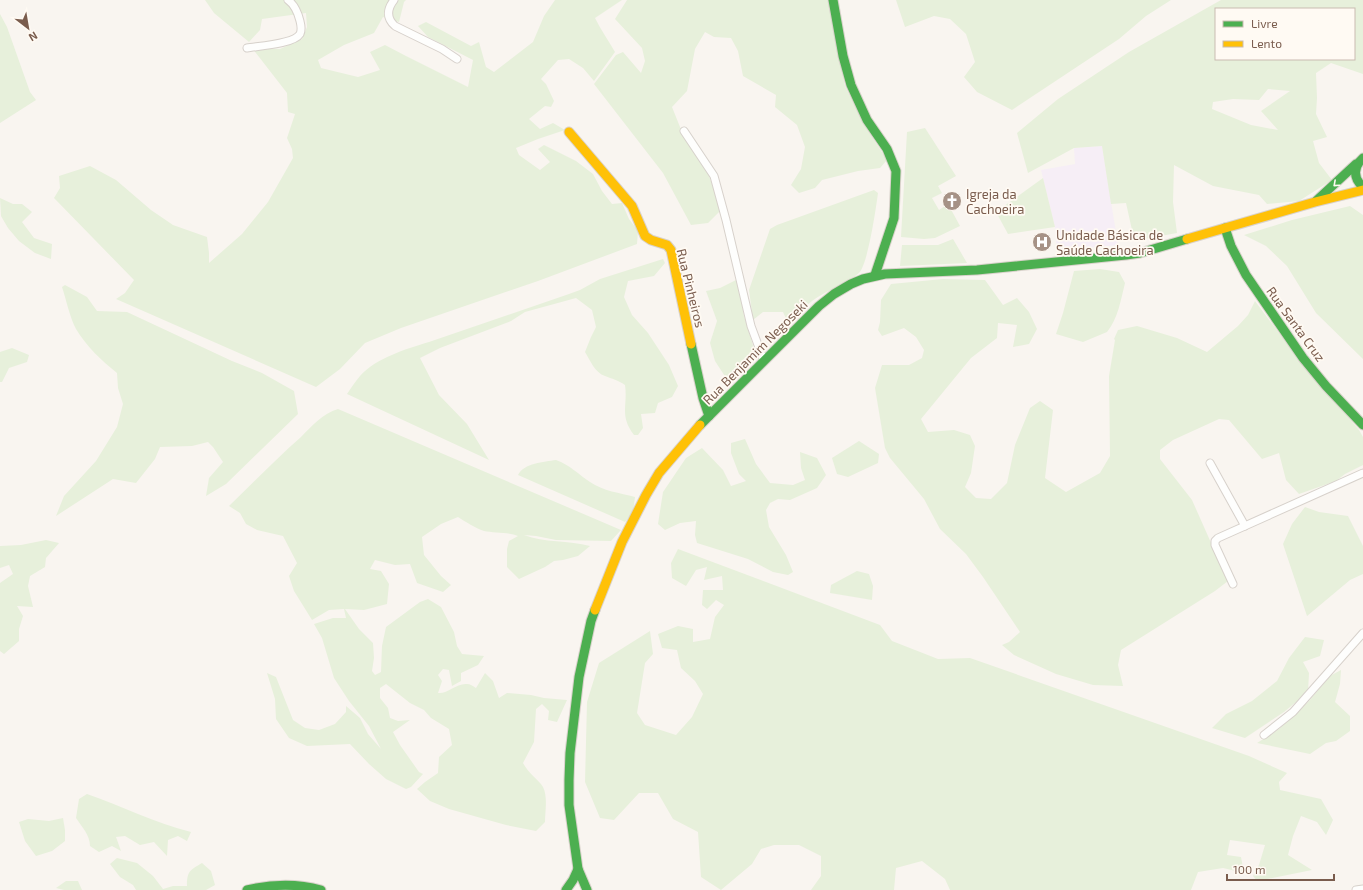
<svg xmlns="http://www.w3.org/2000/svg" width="1363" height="890" viewBox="0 0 1363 890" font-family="'Exo 2',sans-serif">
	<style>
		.education { fill: #f6eef6 }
		.green { fill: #e7f0db; fill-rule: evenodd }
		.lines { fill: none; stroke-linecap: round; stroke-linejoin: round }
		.street-casing { stroke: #d7d1cb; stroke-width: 9 }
		.fast-casing { stroke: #d9d2cb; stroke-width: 11 }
		.slow-casing { stroke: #d9d2cb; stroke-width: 11 }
		.street { stroke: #fefefd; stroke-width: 7 }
		.fast { stroke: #4caf50; stroke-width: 9 }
		.slow { stroke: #ffc107; stroke-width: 9 }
		.oneway { stroke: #fffaf3 }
		.labels { text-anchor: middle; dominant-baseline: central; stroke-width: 3.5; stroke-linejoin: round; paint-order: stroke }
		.poi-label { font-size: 13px; fill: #7a5c4d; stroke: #fffaf3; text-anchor: start }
		.street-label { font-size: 13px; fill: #7a5c4d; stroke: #fffaf3 }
	</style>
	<rect width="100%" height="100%" fill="#f9f5f0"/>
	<!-- education -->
	<polygon class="education" points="1102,146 1118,245 1057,251 1055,227 1041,170 1075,164 1074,148"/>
	<!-- green -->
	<g class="green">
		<path d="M205,0H406L404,2L399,22L383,17L374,33L344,45L318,60L321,68L358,77L380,70L370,52L385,45L406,56L468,87L473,60L428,37L418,26L426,22L471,46L479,42L486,67L494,72L533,42L544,16L555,0H622L595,18C601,30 608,40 615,52L594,81L583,68L569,59L558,60L541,79L546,84L554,101L551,107L545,106L529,119L540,129L553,123L565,130L538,139L516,148L519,155L540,170L550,162L538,149L544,145L576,161L593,174L602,191L612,204L622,203L629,219L638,231L637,244L538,281L401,328L365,343L340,369L316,387L116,299L125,293L134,280L54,198L60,188L59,176L90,166L116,180L151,210L173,225L207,237L209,253V263L242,234L268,202L293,158L292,149L287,138L295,114L288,112L287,93L252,48L280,49L302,39L307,27L306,13L262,19L260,30L249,42L214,13Z"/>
		<polygon points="627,0 827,0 829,4 845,86 863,123 887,160 880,168 858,171 822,180 815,188 799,193 791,185 801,169 805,147 797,125 775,107 776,95 743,76 738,51 731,38 714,37 705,32 695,49 687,91 672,107 680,127 707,170 721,210 708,223 691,225 663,173 594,84 616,55 623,52 641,73 645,61 642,48 615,19"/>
		<polygon points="896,0 1171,0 1146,16 1119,39 1012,110 977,92 964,77 975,62 966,34 950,19 934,16 905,27"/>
		<path d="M1221,0H1363V74L1331,63L1316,73L1317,98L1316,114L1327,137L1313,141L1319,163L1332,180L1299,201L1267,204L1259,195L1213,186L1174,165L1173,202L1177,233L1139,240L1132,230L1126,203L1111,204L1102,146L1074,148L1028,173L1017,133L1058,99L1129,52ZM1216,9H1354V59H1216ZM1268,89L1290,91L1261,111L1278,130L1251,125L1212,109L1213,102L1233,99L1259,100Z"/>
		<polygon points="0,14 7,27 30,92 36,100 0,123"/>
		<polygon points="925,128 956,176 938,186 942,193 932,198 939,210 948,204 960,226 935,238 924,239 901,237 907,132"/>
		<polygon points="1043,178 1055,227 1008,234 996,212"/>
		<path d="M874,190L878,193C876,208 868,264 859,273C846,285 826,290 812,301C803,308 796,318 789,325L783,312H763L753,320L749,290L770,229L777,225Z"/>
		<polygon points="0,198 13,204 22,204 32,212 22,222 34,238 52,244 51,259 35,253 19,241 8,228 1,216"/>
		<polygon points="1350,206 1363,215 1363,359 1316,313 1287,266 1266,246 1244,235 1292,220"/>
		<polygon points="953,239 967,263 900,266 902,245 938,245"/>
		<path d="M663,259L665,263L654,276L628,281L624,297L632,315L648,333L669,365L678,386L672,397L658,403L655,413L641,414L643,428L638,435H634C619,415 628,406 625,385C618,380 612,379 605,376C595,373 590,360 585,352L591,337L596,327L592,310L576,298L525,312L511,321L440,348L420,358L439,395L467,424L489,460L347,394C351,388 355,382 360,376C376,358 406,349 429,342L569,294L580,290L600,279Z"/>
		<path d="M1100,269L1119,272L1125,283C1121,299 1118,319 1107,332L1114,339L1118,330L1137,326L1177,338L1207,352L1238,326L1248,315L1255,301L1297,357L1359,430L1363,437V465L1345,474L1336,481L1299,494L1286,480L1279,453L1262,459L1229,420L1219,419L1173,440L1160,450V459L1192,500L1228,581L1215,591L1121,650L1118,665L1123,686L1093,685L1056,674L1014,655L1002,645L1009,642L1020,632L983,577L966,554L940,529L924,499L890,458L885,448L875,388L882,365H909L922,358L924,350L916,337L904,328L882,336L878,330L880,322L881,300L891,284L943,279L985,280L1003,305L1017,298L1029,312L1037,329L1029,344L1013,347L1017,325L998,323L997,338L971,358L921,419L928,432L954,430L970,435L975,446L971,473L965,487L976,498L991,499L1007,483L1015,445L1030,408L1040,401L1053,410L1045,478L1066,492L1100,473L1110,456L1109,376L1115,340L1107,332L1083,342L1056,334L1063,313L1074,271Z"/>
		<polygon points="738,279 744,316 756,355 730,384 715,361 710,343 717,321 706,291 720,288"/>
		<path d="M65,285L87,297L97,311L127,312L232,361L262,373L294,391L298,414L226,484L206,496L209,478L223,462L213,447L208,442L192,446L160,447L155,459L136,483L113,479L56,516L64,496L96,461L117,427L123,404L118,388L117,373C102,361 86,346 76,329C70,318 66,299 62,287Z"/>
		<polygon points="12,348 29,355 27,362 9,368 2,382 0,382 0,352"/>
		<path d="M338,409L621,530L611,541L556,540L536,536L524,535C544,543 569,540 590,546L578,556L563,560L554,561L545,567L519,579L507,567V549L509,541L518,536C510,532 493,533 484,531C475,528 466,522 458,517L441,524L422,537L424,555L441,576L451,585L443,592L417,583L410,564L395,565L375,560L370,569L381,571L389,584L387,604L364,610L345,609L359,629L373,643L374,658L372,671L375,675L381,672L382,646L386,627L420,602L428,599L441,607L454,632L457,646L462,654L484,656L478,665L461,673V681L452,686L449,670L443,669L438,675L442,681L438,693C448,694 456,683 467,684C470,684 473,686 476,688L485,673L493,681L499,698L507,693L531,695L544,698L567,700L557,722L548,720L549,711L542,704L536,709L534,742L523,763C528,773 539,780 543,787C548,797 545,812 545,822L536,831L506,825L449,809L430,801L417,789L425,782L438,773L439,757L452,745L449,729L431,718L424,710L410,703L386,684L380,688V698L388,708L390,718L398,721L410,720L393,732L400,745L419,772L423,774L411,787L406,789L386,779L369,764L350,744L307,746L289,738L276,719L275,699L267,673L276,677L293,720L305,728L319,730L335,724L346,712V706L360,718L368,734L381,749L369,726L349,701L334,678L322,638L314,624L333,618H346L344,609L329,610L312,620L294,591L289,576L297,563L283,536L257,530L246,524L240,513L229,506C253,483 276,459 301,437C311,427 323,413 338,409Z"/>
		<polygon points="745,439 756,464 770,483 793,485 805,480 801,468 800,452 817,458 826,475 817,488 790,500 778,499 770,503 766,510 769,527 786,555 793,572 788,575 773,572 748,559 697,543 695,535 696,521 680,523 665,530 658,524 663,492 686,458 702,448 723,470 731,486 746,481 739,474 731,453 731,443"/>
		<polygon points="859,441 879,454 878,463 848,477 837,474 832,458"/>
		<path d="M556,460C570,465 578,474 590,482C603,491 620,493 635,497L633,512L625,522L518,475C524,463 544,462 556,460Z"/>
		<polygon points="1305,507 1319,512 1348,516 1363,546 1363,574 1350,580 1307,616 1283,544 1292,524"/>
		<polygon points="46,540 59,543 46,558 45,567 30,576 28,586 33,607 17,606 23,616 19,629 19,641 4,654 0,651 0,583 13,574 9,565 0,568 0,546 21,545"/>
		<polygon points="678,549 880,625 892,641 938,659 970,658 1249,756 1287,773 1279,782 1280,790 1321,799 1333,820 1326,835 1317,822 1301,816 1293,836 1288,855 1312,870 1257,881 1253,876 1259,865 1265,845 1230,840 1227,855 1241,857 1244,873 1223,868 1198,872 1191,890 950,890 945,879 922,861 896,868 894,890 811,890 821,876 821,856 799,845 774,845 761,849 752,864 721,890 701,877 698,832 673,819 658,793 639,793 614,820 600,818 585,782 587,702 599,663 650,631 653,654 645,663 637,713 645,725 676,735 692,717 703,694 695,681 681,668 677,650 662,648 658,634 678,626 693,629 693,642 710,639 715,617 724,605 716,600 707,609 702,605 703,590 723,590 722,576 704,580 707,567 696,570 686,586 672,578 671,563"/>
		<polygon points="857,571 869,574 873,586 872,600 830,593 831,585"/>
		<polygon points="1305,637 1324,640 1320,656 1303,662 1309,673 1308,692 1284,712 1245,738 1212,728 1226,714 1252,701 1277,681 1289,658"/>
		<polygon points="1341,670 1340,684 1335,702 1350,716 1350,731 1336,741 1326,743 1310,754 1257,743 1279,729 1309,701 1330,676"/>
		<path d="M87,794C122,806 155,823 191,832L187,841L178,836L168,840L167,856L154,842L140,845L125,836L116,837L121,851L112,846L99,852L90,846C90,835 82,827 76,818L79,799Z"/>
		<polygon points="63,818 65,830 65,841 52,851 36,856 25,841 19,822 28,819 49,821"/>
		<path d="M117,858L137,863L153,876L163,889L173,886H187C187,871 190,870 202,863L211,871L215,885L206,890H136L133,885L120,877L110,864Z"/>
		<polygon points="66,881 78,881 82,890 64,890 56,888"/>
	</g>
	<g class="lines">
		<!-- street casing -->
		<g class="street-casing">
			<g id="street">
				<path d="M394,0C387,9 386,18 395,26L442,49L457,59"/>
				<path d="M247,48C259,46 294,44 300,34C302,30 301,25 300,21C298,13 295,5 288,0"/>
				<polyline points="684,131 714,176 726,220 751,326 764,361"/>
				<polyline points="1210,463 1245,526"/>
				<polyline points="1233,584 1215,545 1215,541 1218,538 1363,473"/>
				<polyline points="1264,735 1293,712 1363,633"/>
				<polyline points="1356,890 1363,889"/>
			</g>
		</g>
		<!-- fast casing -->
		<g class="fast-casing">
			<g id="fast">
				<polyline points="833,0 843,56 851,85 867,120 887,149 896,171 894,218 875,275"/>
				<path d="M1363,158C1353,167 1353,178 1363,187"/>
				<polyline points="1316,201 1356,164"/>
				<polyline points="1225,228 1231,246 1246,275 1303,358 1326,386 1363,425"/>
				<polyline points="691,344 703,398 709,416"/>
				<polyline points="700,425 819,306 834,294 851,284 863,279 885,274 977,270 1126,255 1140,253 1187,239"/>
				<path d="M247,890C272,884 296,883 321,890"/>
				<polyline points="566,890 573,880 578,869"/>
				<polyline points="587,890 578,869 569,805 569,780 570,753 579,677 591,621 595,610"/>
			</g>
		</g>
		<!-- slow casing -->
		<g class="slow-casing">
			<g id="slow">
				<polyline points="569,132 632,206 645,236 651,240 667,245 671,250 691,344"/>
				<polyline points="1187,239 1315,202 1363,190"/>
				<polyline points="595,610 622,542 646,495 659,473 700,425"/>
			</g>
		</g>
		<!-- street -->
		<use href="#street" class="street"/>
		<!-- fast -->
		<use href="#fast" class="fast"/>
		<!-- slow -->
		<use href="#slow" class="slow"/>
	</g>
	<!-- one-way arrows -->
	<defs><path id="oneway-chevron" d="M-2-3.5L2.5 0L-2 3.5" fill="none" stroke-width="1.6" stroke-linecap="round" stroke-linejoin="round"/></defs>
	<use class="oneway" href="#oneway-chevron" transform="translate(1336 184) rotate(138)"/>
	<!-- icons -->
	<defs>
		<g id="church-disc" transform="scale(1)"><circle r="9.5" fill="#a69286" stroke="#fffaf3"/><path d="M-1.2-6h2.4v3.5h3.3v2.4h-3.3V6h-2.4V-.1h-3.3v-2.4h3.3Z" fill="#fff"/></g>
		<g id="hospital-disc" transform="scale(1)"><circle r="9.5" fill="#a69286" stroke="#fffaf3"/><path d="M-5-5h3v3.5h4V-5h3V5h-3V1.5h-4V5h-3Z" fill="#fff"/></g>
	</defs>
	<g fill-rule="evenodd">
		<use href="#church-disc" x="952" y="201"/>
		<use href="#hospital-disc" x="1042" y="242"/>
	</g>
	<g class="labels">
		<!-- poi labels -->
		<g class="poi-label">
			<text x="966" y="194">Igreja da<tspan x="966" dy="15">Cachoeira</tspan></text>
			<text x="1056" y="235">Unidade Básica de<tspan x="1056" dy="15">Saúde Cachoeira</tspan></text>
		</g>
		<!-- street labels -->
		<g class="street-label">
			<text transform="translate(691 288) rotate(76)">Rua Pinheiros</text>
			<text transform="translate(1296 324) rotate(54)">Rua Santa Cruz</text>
			<text transform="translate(755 352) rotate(-45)">Rua Benjamim Negoseki</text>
		</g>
	</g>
	<!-- legend -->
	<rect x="1215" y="8" width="140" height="52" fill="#fffaf3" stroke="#cabbb1"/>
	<rect x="1223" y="21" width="20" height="6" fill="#4caf50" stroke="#cabbb1"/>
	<text x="1251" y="28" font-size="12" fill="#7a5c4d">Livre</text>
	<rect x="1223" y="41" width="20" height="6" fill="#ffc107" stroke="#cabbb1"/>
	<text x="1251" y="48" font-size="12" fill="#7a5c4d">Lento</text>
	<!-- north arrow -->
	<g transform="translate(28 28) rotate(149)" stroke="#fffaf3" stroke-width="3" paint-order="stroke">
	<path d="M0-3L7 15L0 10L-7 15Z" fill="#7a5c4d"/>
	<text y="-6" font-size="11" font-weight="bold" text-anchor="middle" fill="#7a5c4d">N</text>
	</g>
	<!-- scale -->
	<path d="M1227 874v6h107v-6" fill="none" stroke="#7a5c4d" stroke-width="2"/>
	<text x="1233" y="874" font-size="12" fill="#7a5c4d" stroke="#fffaf3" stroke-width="3" paint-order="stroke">100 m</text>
</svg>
